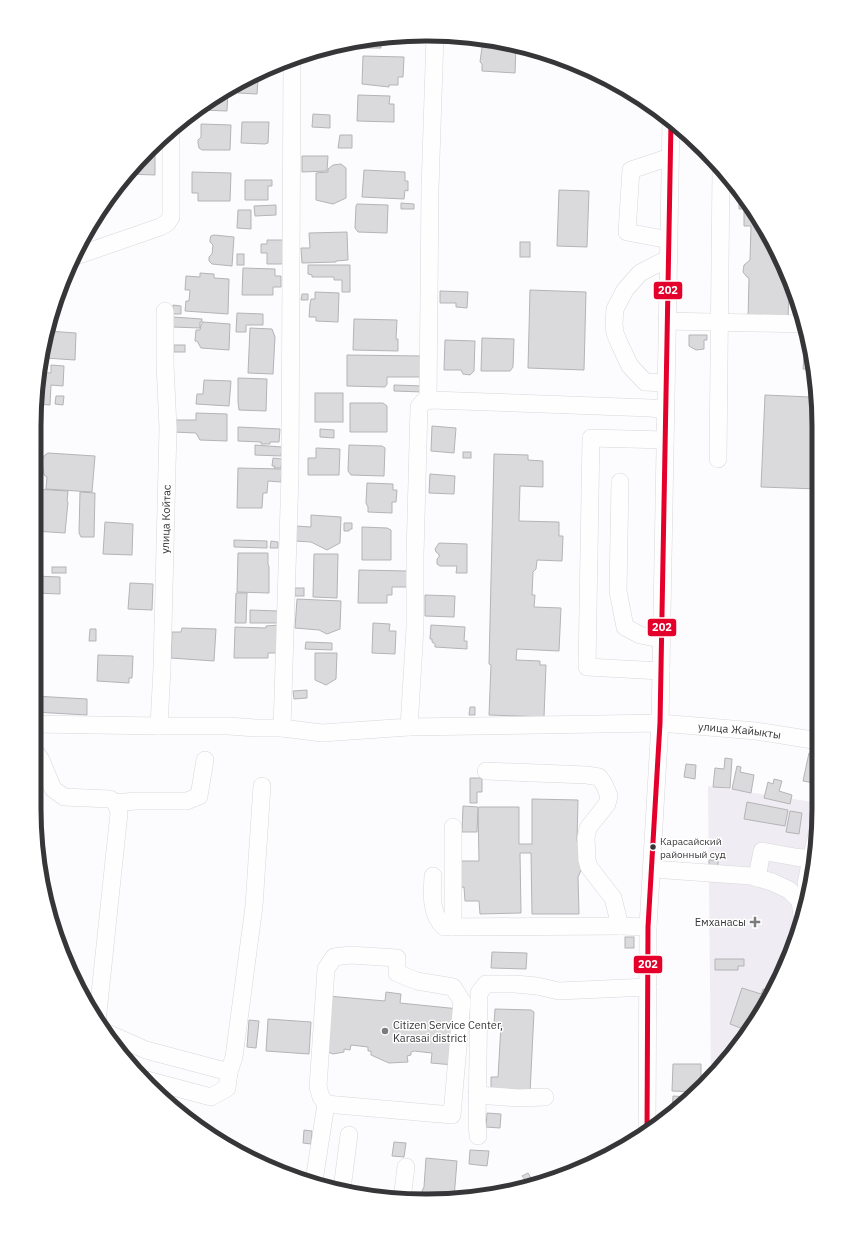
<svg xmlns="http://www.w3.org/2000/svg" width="853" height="1235" viewBox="0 0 853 1235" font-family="'IBM Plex Sans',sans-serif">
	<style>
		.built { fill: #efecf3 }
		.building { fill: #dad9db; stroke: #b4b4b6 }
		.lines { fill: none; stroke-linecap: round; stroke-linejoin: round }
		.minor-casing { stroke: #d8d7d9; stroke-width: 18 }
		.minor { stroke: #fffeff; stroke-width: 17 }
		.bus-1-casing { stroke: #fff; stroke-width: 8 }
		.bus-1 { stroke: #e4002b; stroke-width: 5 }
		.bus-dot { fill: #363537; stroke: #fff; stroke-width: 1.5 }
		.poi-dot { fill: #7b7a7c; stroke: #fff; stroke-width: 1.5 }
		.labels { text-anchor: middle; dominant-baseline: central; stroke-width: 3; stroke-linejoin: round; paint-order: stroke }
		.bus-label { font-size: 10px; fill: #363537; stroke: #fff; text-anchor: start }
		.street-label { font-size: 11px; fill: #363537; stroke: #fff }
		.poi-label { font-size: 11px; fill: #363537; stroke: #fff; text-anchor: end }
		.rim { fill: none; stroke: #363537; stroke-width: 5 }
		.line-badge { stroke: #fff; stroke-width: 1.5 }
		.badge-label { font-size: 11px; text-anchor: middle; font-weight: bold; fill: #fff }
	</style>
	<rect width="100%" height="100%" fill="#fcfbfd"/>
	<!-- built -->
	<polygon class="built" points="708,786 819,803 811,885 789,959 753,1027 711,1078"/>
	<!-- building -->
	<g class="building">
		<polygon points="385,38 385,45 381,45 381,48 356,48 356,41"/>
		<polygon points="487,43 512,44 516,46 515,73 482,71 482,64 480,62 482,47"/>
		<polygon points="363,56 404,57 403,77 398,77 398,85 389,85 389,87 362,84"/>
		<polygon points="255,75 255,81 258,81 257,94 238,93 239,84"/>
		<polygon points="228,90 227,111 200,110 200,107 209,100"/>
		<polygon points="358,95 390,96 389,104 394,104 394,122 357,121"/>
		<polygon points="313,114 330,115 330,128 312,127"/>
		<polygon points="242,122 269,122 268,143 265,144 241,143"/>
		<polygon points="201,124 231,125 230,150 202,150 199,148 198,143 198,140 201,137"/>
		<polygon points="340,135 352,135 352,148 338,148"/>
		<polygon points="155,144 155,175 127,174 149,149"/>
		<polygon points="302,156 328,156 327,171 302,172"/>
		<polygon points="341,164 346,168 346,198 333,204 316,200 316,173 328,172 328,169 333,165"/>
		<polygon points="364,170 405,172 405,181 408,181 408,191 405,190 404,199 362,197"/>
		<polygon points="192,172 231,173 230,201 198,201 198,193 192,193"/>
		<polygon points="245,180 272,180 272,186 268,186 268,200 245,200"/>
		<polygon points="559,190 589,191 587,247 557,246"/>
		<polygon points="739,197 744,197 753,208 778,253 789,285 788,321 748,320 749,278 747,277 743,272 744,265 750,260 751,226 744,226 744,209 739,209"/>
		<polygon points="401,203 414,204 414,209 401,209"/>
		<polygon points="357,204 388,205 387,233 358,232 355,228 356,206"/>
		<polygon points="276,205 276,215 255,216 254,206"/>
		<polygon points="238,210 251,210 251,229 237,228"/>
		<polygon points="347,232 348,260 336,261 336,262 302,263 301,248 310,248 309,233"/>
		<polygon points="214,235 234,237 232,266 212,264 209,261 209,257 212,254 213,245 210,242 210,239 211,236"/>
		<polygon points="267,240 285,240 284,263 281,264 267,264 267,253 261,253 261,244 267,244"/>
		<rect x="520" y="242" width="10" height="15"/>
		<rect x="237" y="254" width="7" height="11"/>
		<polygon points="308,265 350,265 350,292 342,292 342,280 334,280 334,277 312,277 312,275 308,274"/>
		<polygon points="243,268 275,269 275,276 281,276 281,287 273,287 273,295 242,295"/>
		<polygon points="200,273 214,274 214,278 229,279 228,314 185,311 186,301 189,301 190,290 185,290 186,276 200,277"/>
		<polygon points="530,290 586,292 584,370 528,368"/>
		<polygon points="440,291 468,292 467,308 456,307 456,303 440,303"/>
		<polygon points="315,292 339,293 338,322 316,321 316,317 309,317 310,304 311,299 315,299"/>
		<polygon points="302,294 308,294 308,300 301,300"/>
		<polygon points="173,305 181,306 181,314 173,314"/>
		<polygon points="237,313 263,314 263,325 246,325 246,332 236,332"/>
		<polygon points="173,317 202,319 202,322 200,322 200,328 173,327"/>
		<polygon points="354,319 397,320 396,339 398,339 398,351 353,350"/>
		<polygon points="203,322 230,324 229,350 201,348 197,341 195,341 196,330 200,330 201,325"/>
		<polygon points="250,328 272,329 275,337 273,374 248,373"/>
		<polygon points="48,331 76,333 75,360 45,358 45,347 44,343"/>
		<polygon points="689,335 707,335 707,340 704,340 704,349 696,350 689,346"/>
		<polygon points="482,338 514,339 513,367 510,371 481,371"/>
		<polygon points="445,340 475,341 474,371 470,375 463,374 461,370 444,370"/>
		<rect x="174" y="345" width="11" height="7"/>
		<polygon points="809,345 810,345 811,350 819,426 819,481 818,481 818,489 761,487 765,395 810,397 811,370 803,369 804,357 808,357"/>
		<polygon points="347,355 423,356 422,377 387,377 387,384 385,387 347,386"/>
		<polygon points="51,365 64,366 63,386 51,385 50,405 36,404 39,372 51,373"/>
		<polygon points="238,378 267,379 266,411 239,410 238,402"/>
		<polygon points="204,380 231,381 229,406 196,404 197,394 203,394"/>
		<polygon points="394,385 423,386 423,392 394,391"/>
		<rect x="315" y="393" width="28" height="29"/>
		<polygon points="56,396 64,396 63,405 55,404"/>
		<polygon points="350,403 383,403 387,406 387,432 350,432"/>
		<polygon points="196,413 227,414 227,441 200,440 196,433 173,432 173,420 196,420"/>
		<polygon points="432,426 456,428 454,453 431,451"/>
		<polygon points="238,427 280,429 279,442 270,442 270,444 261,444 261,442 238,441"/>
		<polygon points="320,429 334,430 334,438 320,437"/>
		<polygon points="255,445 282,447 281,456 255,455"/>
		<polygon points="349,445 382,446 385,448 384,476 351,475 348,471"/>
		<polygon points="316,448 340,449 339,475 308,475 308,458 316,458"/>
		<rect x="463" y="452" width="8" height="6"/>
		<polygon points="48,453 95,456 92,492 46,489 47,477 44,475 42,462 43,458 45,455"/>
		<polygon points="494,454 528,455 528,460 543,461 543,487 520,486 519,521 559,522 559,536 563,536 562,561 537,560 536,569 533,572 532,595 535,595 534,607 561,608 559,651 517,649 516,660 540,661 540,665 546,665 544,717 489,715 491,665 489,664"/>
		<polygon points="273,458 282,459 281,468 274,468 275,466 272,466"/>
		<polygon points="238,468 282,469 281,482 268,481 267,493 263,493 262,508 237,508"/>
		<polygon points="430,474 455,476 454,494 429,493"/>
		<polygon points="367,483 393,484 393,490 397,490 396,502 392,502 392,513 368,512 368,507 366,503"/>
		<polygon points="34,489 68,491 67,501 68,502 65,533 34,531"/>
		<polygon points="80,492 95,493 94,537 81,537 79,533"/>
		<polygon points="311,515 341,517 340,543 327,550 311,542 295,541 296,526 311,527"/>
		<polygon points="105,522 133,524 132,555 103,554"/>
		<polygon points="344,523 352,523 352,529 350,529 349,531 344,531"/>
		<polygon points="362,527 387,528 391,530 391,560 362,560"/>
		<polygon points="234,540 267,541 267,548 234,547"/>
		<polygon points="271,541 278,542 278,548 270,548"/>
		<polygon points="439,543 467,544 467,573 456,573 457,566 440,566 437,564 437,559 439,557 439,554 436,552 435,549"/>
		<polygon points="238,553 268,553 268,565 269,566 269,593 237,592"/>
		<polygon points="314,554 338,554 337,598 313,597"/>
		<rect x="52" y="567" width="14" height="6"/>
		<polygon points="359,570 408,571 408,587 392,587 392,595 387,595 387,603 358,603"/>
		<polygon points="34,576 60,577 60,594 34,593"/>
		<polygon points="130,583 153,584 152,610 128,609"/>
		<rect x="295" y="588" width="9" height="8"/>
		<polygon points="236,593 247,593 246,623 235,623"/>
		<polygon points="425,595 455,596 454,617 425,616"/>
		<polygon points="297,599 341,601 340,629 327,634 319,630 295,628"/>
		<polygon points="250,610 279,611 279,623 250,623"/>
		<polygon points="373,623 390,624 389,631 396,631 395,654 372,653"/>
		<polygon points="279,625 279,653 268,653 268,658 234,658 235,627 266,628 266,626"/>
		<polygon points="431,625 465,627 464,641 467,641 467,649 435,647 435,644 432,642 432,639 430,639"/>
		<polygon points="182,628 216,629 214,661 171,658 172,632 181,632"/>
		<polygon points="90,629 96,629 96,641 89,641"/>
		<polygon points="306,642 332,643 332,650 305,649"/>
		<polygon points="315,653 337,653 336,679 326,685 315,680"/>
		<polygon points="98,655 133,656 132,678 129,678 129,683 97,681"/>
		<polygon points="307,690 307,698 294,699 293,691"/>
		<polygon points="34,696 87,699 87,715 34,712"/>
		<polygon points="470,707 475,707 475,715 469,715"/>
		<polygon points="809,753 819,755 819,784 803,781"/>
		<polygon points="725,758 732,759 730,788 713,787 715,768 724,769"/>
		<polygon points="686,764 696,765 695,779 684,777"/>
		<polygon points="737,766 741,767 740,772 754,775 751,793 732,789"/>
		<polygon points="470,778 482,778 482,792 477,792 477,803 470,803"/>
		<polygon points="774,779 782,781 779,791 792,795 790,804 764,798 768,782 773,784"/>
		<polygon points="532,799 578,800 577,841 582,848 584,864 578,877 579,914 532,914 531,853 520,853 521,913 480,914 479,901 465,901 464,887 455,888 454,861 479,861 478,809 479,807 519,807 519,844 532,844"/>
		<polygon points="747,802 788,810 785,826 744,819"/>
		<polygon points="463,806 478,807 477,832 462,832"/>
		<polygon points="790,811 802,813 799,834 786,832"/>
		<polygon points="709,860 718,860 718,870 709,869"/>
		<rect x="625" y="937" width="9" height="11"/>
		<polygon points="492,952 527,953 526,969 491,968"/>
		<polygon points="715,959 744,959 744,966 738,966 738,970 715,970"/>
		<polygon points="742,988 761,994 763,989 767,990 766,994 770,995 753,1027 749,1031 730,1024"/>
		<polygon points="386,992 401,994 400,1003 459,1009 454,1065 431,1063 432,1053 414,1051 411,1052 411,1055 407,1056 408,1062 389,1063 371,1055 371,1051 368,1051 368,1047 351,1045 350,1050 344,1049 344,1052 333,1054 323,1050 328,996 385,1001"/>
		<polygon points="495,1009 531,1010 534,1012 530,1093 491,1091 491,1077 498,1077 501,1025 494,1024"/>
		<polygon points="268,1019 311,1022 309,1054 266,1051"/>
		<polygon points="249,1020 259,1021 256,1048 247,1047"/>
		<polygon points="673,1064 701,1064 701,1080 706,1080 706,1084 697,1092 672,1091"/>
		<polygon points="673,1096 691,1097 672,1112"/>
		<polygon points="487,1113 501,1114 500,1128 486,1127"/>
		<polygon points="304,1130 312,1131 311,1144 303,1143"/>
		<polygon points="394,1142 406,1143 404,1157 392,1156"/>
		<polygon points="470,1150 489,1151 487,1166 469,1164"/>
		<polygon points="426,1158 457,1161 454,1198 428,1201 425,1200 423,1198 422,1191 424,1187"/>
		<polygon points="528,1173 534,1183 521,1187 520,1185 526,1181 522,1176"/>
		<polygon points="500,1187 505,1193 497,1194 495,1191"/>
		<polygon points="407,1193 422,1195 421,1201 406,1200"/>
	</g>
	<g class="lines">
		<!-- minor casing -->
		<g class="minor-casing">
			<g id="minor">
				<polyline points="669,240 627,232 631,170 670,157"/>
				<polyline points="73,257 160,227 167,223 171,217 171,131"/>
				<polyline points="667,321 803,324"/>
				<polyline points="666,383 645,382 630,366 619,343 615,333 614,324 615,309 625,290 640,273 669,258"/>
				<polyline points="428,400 430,189 435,35"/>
				<polyline points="718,459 721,170"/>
				<polyline points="620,482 618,591 625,627 640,635 661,639"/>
				<polyline points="661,671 587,667 591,438 665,440"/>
				<polyline points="34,724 159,726 229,726 255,728 282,728 322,733 409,727 415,628 415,555 419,407 424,401 432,400 651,408 665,410"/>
				<path id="s1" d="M159,726L162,668L168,428L165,364V311"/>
				<path id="s2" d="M409,727L660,723L756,731L819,741"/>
				<polyline points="282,728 290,475 292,59"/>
				<polyline points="34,750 41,760 53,789 64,797 110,799 116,803 119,813 97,1022"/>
				<polyline points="486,771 587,775 599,777 604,784 609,796 607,804 588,828 586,838 587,860 589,867 613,898 620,926 648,927"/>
				<polyline points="116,803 135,801 187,801 199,796 205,760"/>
				<polyline points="652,869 751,876 772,882 789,890 800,901 802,915"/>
				<path d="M433,876C432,893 430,914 444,927L620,926"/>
				<polyline points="757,878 762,851 795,857 811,859 817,834"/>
				<polyline points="806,884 811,859"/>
				<polyline points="453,927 453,827"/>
				<polyline points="105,1032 146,1050 229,1072 234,1057 254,906 262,786"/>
				<polyline points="147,1080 211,1097 227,1088 229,1072"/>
				<polyline points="477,1095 519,1098 545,1097"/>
				<polyline points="647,1133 648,927 660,723 671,122"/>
				<polyline points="478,1136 477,1121 479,993 486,984 515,984 537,986 559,991 648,987"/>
				<polyline points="314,1181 326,1104 452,1115 462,1001 453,987 417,981 397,973 397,958 350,955 334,957 326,969 318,1087 321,1097 326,1104"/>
				<polyline points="342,1189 349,1135"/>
				<polyline points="402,1199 406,1167"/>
			</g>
		</g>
		<!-- minor -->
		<use href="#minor" class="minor"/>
		<!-- bus-1 casing -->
		<g class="bus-1-casing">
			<polyline id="bus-1" points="647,1133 648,927 660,723 671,122"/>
		</g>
		<!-- bus-1 -->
		<use href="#bus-1" class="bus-1"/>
	</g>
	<!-- markers -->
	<circle class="bus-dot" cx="653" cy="847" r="3.5"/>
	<g class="poi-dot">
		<path d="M753 916h4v4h4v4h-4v4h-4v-4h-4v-4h4z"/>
		<circle cx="385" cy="1031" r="4"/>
	</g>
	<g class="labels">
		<!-- bus labels -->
		<g class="bus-label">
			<text x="660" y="841">Карасайский<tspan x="660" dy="13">районный суд</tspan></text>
		</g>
		<!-- street labels -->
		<g class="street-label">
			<text stroke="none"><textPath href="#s1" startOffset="207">улица Койтас</textPath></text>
			<text stroke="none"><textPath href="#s2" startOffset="331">улица Жайыкты</textPath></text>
		</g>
		<!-- poi labels -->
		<g class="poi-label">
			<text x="746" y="922">Емханасы</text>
			<text x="393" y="1025" text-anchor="start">Citizen Service Center,<tspan x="393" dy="13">Karasai district</tspan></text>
		</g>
	</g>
	<!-- crop -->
	<path d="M0 0H853V1235H0ZM426 41H427A385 385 0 0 1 812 426V809A385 385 0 0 1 427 1194H426A385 385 0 0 1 41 809V426A385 385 0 0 1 426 41Z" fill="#fff" fill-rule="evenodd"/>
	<path class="rim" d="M426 41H427A385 385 0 0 1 812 426V809A385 385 0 0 1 427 1194H426A385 385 0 0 1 41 809V426A385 385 0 0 1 426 41Z"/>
	<g class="line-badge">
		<rect x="653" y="281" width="30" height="19" rx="4" fill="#e4002b"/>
		<rect x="647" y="618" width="30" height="19" rx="4" fill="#e4002b"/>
		<rect x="633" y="955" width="30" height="19" rx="4" fill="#e4002b"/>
	</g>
	<g class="badge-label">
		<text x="668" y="294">202</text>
		<text x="662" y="631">202</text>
		<text x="648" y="968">202</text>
	</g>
</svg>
